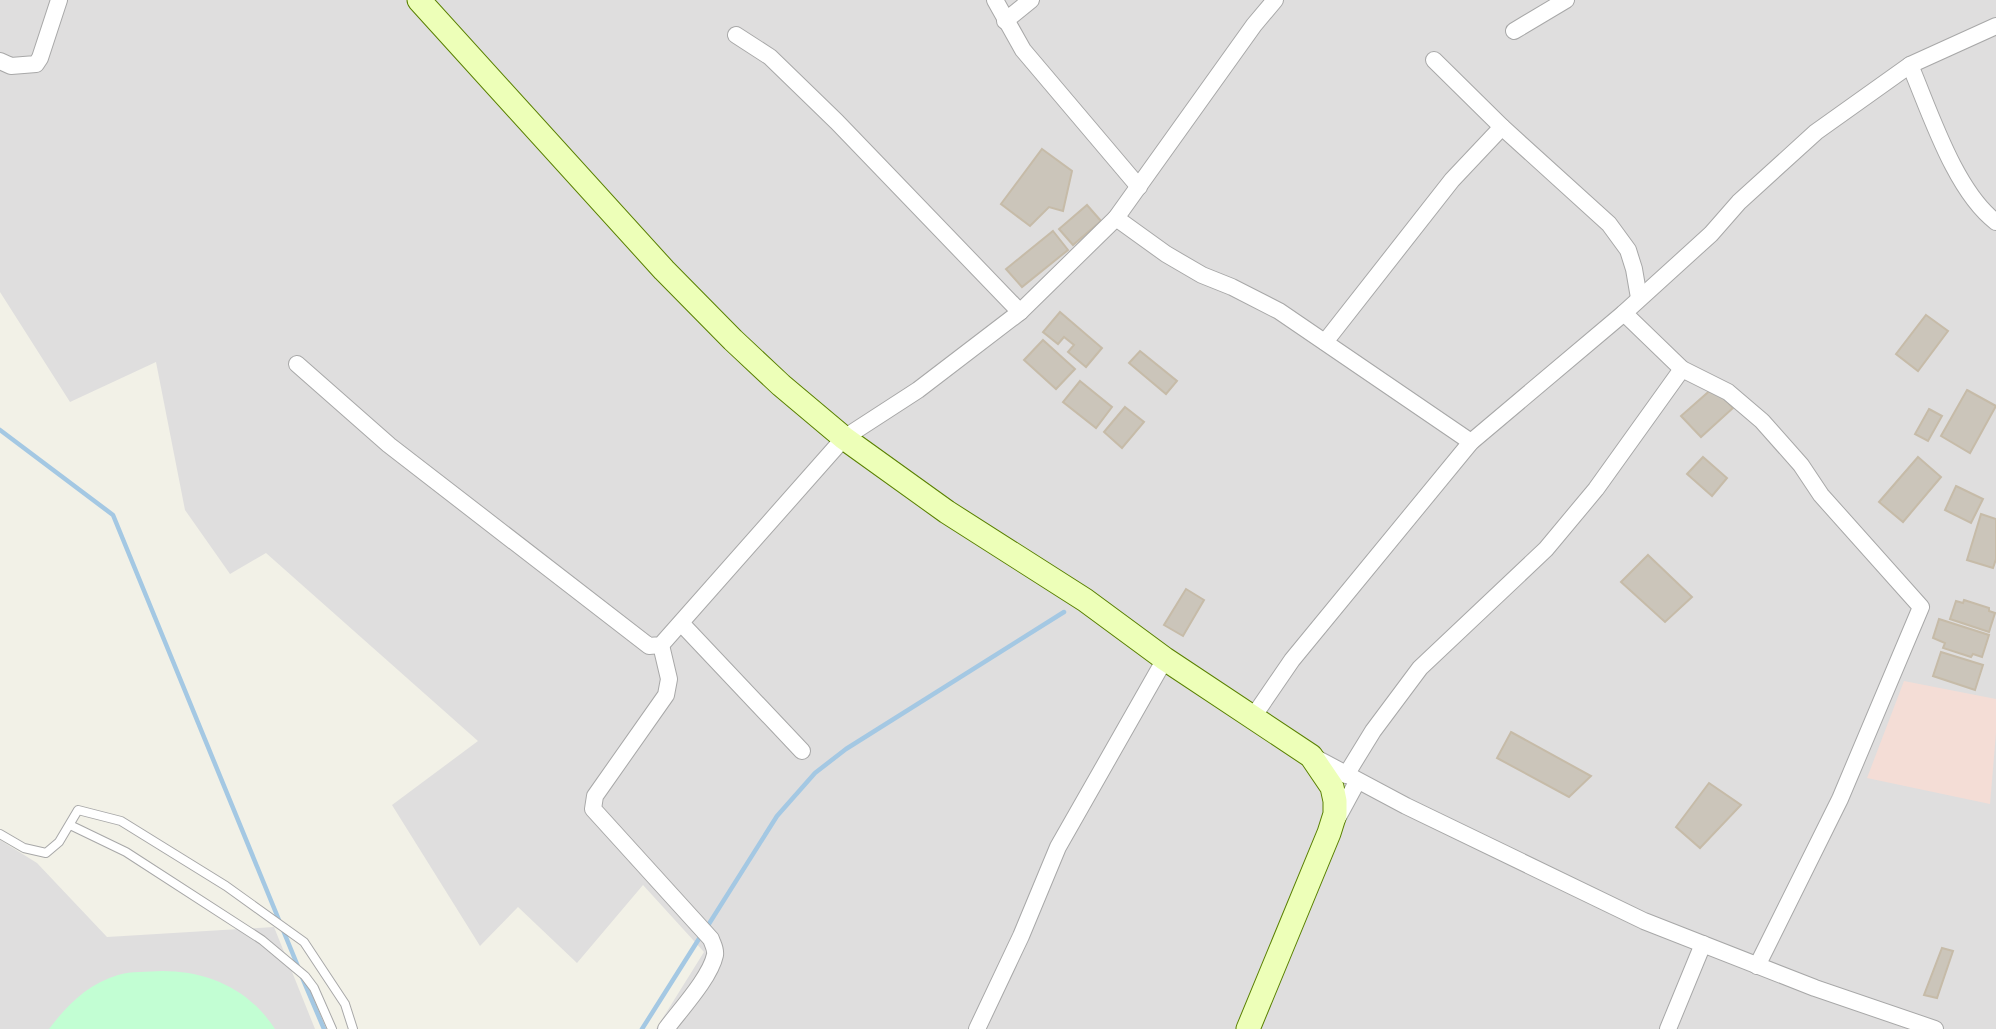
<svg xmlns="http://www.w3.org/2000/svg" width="1996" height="1029" viewBox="0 0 1996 1029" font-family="'Asap Condensed',sans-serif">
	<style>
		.residential { fill: #dfdede }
		.commercial { fill: #f4ddd6 }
		.park { fill: #c2fed3 }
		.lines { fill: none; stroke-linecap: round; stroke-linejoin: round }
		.stream { stroke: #a4c8e3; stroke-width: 4.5 }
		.building { fill: #cbc5ba; stroke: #c6bba8; stroke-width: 2 }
		.lane-casing { stroke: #a8a8a8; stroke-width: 10 }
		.street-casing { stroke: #a8a8a8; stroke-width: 18 }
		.secondary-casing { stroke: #598000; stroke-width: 25 }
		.lane { stroke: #fff; stroke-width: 8 }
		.street { stroke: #fff; stroke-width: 16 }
		.secondary { stroke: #edffb8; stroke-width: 23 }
	</style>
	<rect width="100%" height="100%" fill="#f2f1e7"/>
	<!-- residential -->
	<g class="residential">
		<polygon points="0,0 1996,0 1996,1029 656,1029 704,952 643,885 577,963 518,907 480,946 392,805 478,741 266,553 230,574 185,510 156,362 70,402 0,292"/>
		<polygon points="0,840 37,863 107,937 274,927 315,1029 0,1029"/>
	</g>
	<!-- commercial -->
	<polygon class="commercial" points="1904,681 1996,699 1996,733 1990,804 1867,778"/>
	<!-- park -->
	<path class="park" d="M162,971C208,971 249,989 275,1029H49C67,1005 88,984 118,975C131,971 148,972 162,971Z"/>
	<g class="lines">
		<!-- stream -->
		<g class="stream">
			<polyline points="0,430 113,515 299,969"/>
			<polyline points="707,927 777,816 815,773 846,749 1064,612"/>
			<polyline points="302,977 324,1029"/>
			<polyline points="642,1029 702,934"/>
		</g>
	</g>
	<!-- building -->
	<g class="building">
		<polygon points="1042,149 1072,171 1063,211 1049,207 1030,226 1001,204"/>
		<polygon points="1087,205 1101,221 1073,245 1059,229"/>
		<polygon points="1053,231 1068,250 1022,287 1006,269"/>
		<polygon points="1060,312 1102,348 1086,367 1068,352 1074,345 1064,337 1058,344 1043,332"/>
		<polygon points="1926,315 1948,331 1918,371 1896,354"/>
		<polygon points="1043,340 1075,369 1056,389 1024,360"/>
		<polygon points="1140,351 1177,381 1166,394 1129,363"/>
		<polygon points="1080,381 1112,407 1096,428 1063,402"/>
		<polygon points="1714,387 1733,408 1701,437 1681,416"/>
		<polygon points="1967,390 1996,406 1970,453 1941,436"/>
		<polygon points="1125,407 1144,422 1122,448 1104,432"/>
		<polygon points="1929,409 1942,416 1928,441 1915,434"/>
		<polygon points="1703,457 1727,478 1712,496 1687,474"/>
		<polygon points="1918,457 1941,477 1903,522 1879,502"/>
		<polygon points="1956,486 1983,499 1971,523 1945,510"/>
		<polygon points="1981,514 1996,519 1996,559 1993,568 1967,560"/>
		<polygon points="1648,555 1692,597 1665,622 1621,582"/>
		<polygon points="1186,589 1204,600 1183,636 1164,625"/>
		<polygon points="1964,600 1989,608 1989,611 1995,613 1989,632 1950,619 1956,601 1963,603"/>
		<polygon points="1939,619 1989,635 1982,657 1973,654 1971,657 1943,648 1945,643 1933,638"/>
		<polygon points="1941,652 1983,665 1975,690 1933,676"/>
		<polygon points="1511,732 1591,776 1569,797 1497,758"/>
		<polygon points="1709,783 1741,805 1700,848 1676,827"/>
		<polygon points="1942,948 1953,951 1937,998 1924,995"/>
	</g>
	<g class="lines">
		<!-- lane casing -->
		<g class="lane-casing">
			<g id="lane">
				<polyline points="70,825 126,852 262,940 305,976 314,988 332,1029"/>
				<polyline points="0,834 24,848 46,853 59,842 78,810 121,821 226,886 304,942 345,1004 353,1029"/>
			</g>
		</g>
		<!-- street casing -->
		<g class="street-casing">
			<g id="street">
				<polyline points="995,0 1023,50 1139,187"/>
				<polyline points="1005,21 1031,0"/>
				<polyline points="1514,31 1566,0"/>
				<polyline points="736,35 770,57 837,122 1020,312"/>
				<polyline points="1434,60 1502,127 1609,224 1628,250 1634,269 1639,298"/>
				<polyline points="0,61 11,66 36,64 40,58 59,0"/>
				<path d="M1910,65C1930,112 1955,191 1996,222"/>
				<polyline points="1116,218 1166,254 1202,275 1232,287 1279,311 1471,442"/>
				<polyline points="1624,313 1682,369 1728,392 1762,421 1801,465 1821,495 1921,607 1840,799 1757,966"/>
				<polyline points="1325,342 1452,180 1502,127"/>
				<polyline points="297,364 389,445 649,646 661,645 844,438 918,390 1020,312 1116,218 1254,25 1275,0"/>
				<polyline points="681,623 802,751"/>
				<path d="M661,645L669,679L666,695L595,796L593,809L711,939C713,945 716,949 715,955C710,978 680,1010 666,1029"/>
				<polyline points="1253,717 1292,660 1471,442 1624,313 1711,234 1739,202 1816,132 1910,65 1996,26"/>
				<polyline points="1316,758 1406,806 1644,921 1815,988 1935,1029"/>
				<polyline points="1346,775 1373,731 1420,668 1546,549 1596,489 1682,369"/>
				<polyline points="1337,819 1357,782"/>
				<polyline points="977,1029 1021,936 1058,847 1165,659"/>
				<polyline points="1668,1029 1703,944"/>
			</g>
		</g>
		<!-- secondary casing -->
		<g class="secondary-casing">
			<polyline id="secondary" points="419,0 664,270 733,340 781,385 844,438 947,512 1085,600 1165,659 1311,756 1332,787 1335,801 1335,814 1329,833 1248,1029"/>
		</g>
		<!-- lane -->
		<use href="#lane" class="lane"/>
		<!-- street -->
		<use href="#street" class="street"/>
		<!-- secondary -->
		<use href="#secondary" class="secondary"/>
	</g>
</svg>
